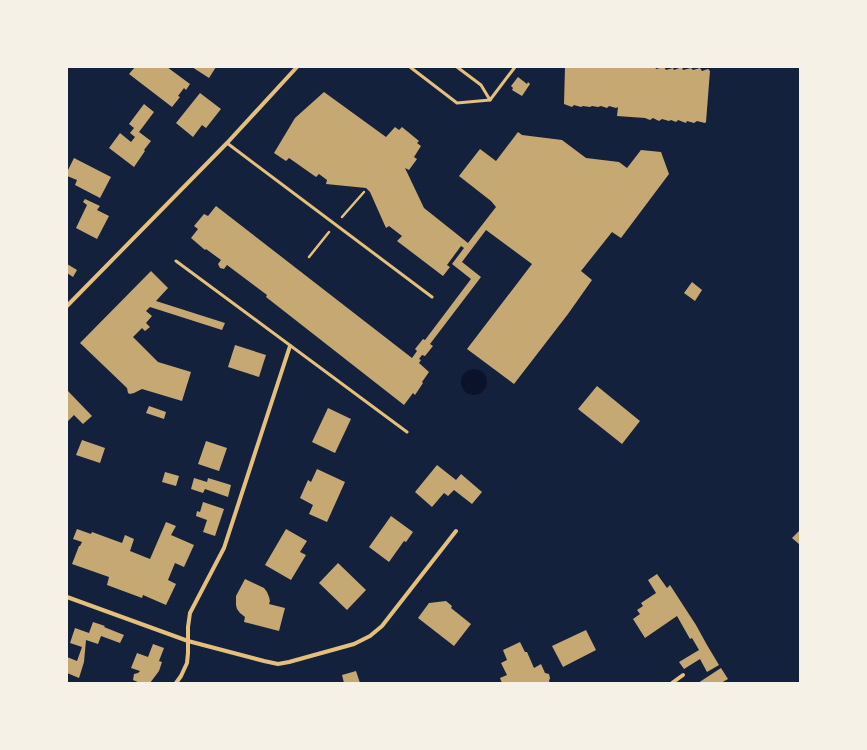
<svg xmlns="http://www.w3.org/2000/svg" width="867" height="750" viewBox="0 0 867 750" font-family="Quicksand,sans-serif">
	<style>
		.water { fill: #0b132b }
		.building { fill: #c6a872 }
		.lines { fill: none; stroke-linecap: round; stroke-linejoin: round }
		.path { stroke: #e5c07b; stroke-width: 2.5 }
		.service { stroke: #e5c07b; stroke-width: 3 }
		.minor { stroke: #e5c07b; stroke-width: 4 }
	</style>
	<rect width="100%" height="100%" fill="#14213d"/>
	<!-- water -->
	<circle class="water" cx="474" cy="382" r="13"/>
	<!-- building -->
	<g class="building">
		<polygon points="135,67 167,67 190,84 186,90 184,88 178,96 180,97 172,107 129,74"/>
		<polygon points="192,67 216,67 209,78"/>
		<polygon points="565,67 647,67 647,68 655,67 656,69 664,67 666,70 673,68 674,70 682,67 683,70 691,68 693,70 700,68 702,71 708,69 710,71 706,122 705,123 697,121 694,123 687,121 686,123 678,120 676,122 671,120 669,121 662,119 659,121 653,118 650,120 645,118 617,116 618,107 616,108 609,106 607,108 601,106 598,107 592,106 590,107 583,106 581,107 574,105 572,107 564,104"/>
		<polygon points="518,77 527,84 528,82 530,84 522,96 512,90 513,88 511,86"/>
		<polygon points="324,92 386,137 395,127 399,130 402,127 419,141 417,143 421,146 414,157 417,159 409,170 405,168 424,208 468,243 496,207 491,201 459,176 480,149 496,161 518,132 522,135 562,140 586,158 619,162 627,168 641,150 661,152 669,174 621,238 612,232 581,271 592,280 568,314 514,384 467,349 532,264 486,230 462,262 481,277 430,344 433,346 425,356 422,355 419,359 421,360 419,363 429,372 422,382 423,383 415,395 413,393 404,405 266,297 267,295 227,265 224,269 220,268 218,264 221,260 206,249 205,250 191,238 198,229 194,226 204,214 208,216 216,206 412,358 417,351 415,349 423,339 425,340 471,279 452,264 464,248 461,246 447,265 450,267 443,276 397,241 402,236 389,226 386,228 370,192 366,188 326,184 327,180 319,174 316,177 289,158 286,161 274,153 295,118"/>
		<polygon points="200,93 221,109 206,128 202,125 193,137 176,123"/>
		<polygon points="144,104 154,112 139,132 151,141 144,150 145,151 134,167 109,148 120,133 131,142 135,137 130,133 134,128 129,124"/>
		<polygon points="74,158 111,177 100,198 75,185 77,180 67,176 67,172"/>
		<polygon points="85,199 100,206 97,210 109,216 97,239 76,228 87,205 83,202"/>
		<polygon points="67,264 77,270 73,277 67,273"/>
		<polygon points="151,271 168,288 156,301 225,323 222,330 150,307 146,311 152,316 146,323 150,327 145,331 142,328 133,337 158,362 191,372 182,401 142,389 134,393 130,394 128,393 127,388 80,343"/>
		<polygon points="692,282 702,290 695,301 684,293"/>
		<polygon points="235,345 266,355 259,377 228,367"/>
		<polygon points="597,386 640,421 622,444 578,409"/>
		<polygon points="67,390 92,416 83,424 74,415 67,422"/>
		<polygon points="149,406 166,412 164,419 146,413"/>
		<polygon points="328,408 351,419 335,453 312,442"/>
		<polygon points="82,440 105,448 100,463 76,455"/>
		<polygon points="206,441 227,448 219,471 198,464"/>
		<polygon points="437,465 456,480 461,474 482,492 472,504 454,490 448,496 444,493 432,507 415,492"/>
		<polygon points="317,469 345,482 327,522 309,514 313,505 300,498 308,480 311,482"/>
		<polygon points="165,472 179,476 176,486 162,482"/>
		<polygon points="194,478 207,482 208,478 231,485 228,497 205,489 203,493 191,489"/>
		<polygon points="203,502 224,509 215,536 203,532 207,520 196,516 197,511 200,512"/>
		<polygon points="391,516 413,532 406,542 404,541 389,562 369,547"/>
		<polygon points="166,522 176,526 171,535 194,545 184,567 175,563 168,580 176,584 166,605 143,595 142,598 107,585 109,577 72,564 79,546 80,546 82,542 73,539 77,529 91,534 92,532 122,543 125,535 134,539 130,551 150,559"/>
		<polygon points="286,529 307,541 300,552 306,555 291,580 265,565"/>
		<polygon points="800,530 800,545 792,538"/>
		<polygon points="338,563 366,590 347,610 319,583"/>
		<polygon points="657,574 667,588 670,585 696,625 707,645 719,665 707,672 700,659 684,669 679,662 699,650 692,638 690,639 677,616 645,638 633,619 640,614 637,610 643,606 641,603 656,593 648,580"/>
		<polygon points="245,579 264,588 267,592 269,597 270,601 269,604 285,608 279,631 244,622 245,617 240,613 237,609 236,605 236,596"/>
		<polygon points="446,601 452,606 451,608 471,624 454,646 418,618 429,603"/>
		<polygon points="93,622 105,626 104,627 124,635 120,643 101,636 98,644 86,640 84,662 79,678 67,673 67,657 77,661 82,647 70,643 75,628 89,633"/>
		<polygon points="586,630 596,650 563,667 552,646"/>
		<polygon points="520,642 525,652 527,652 534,668 541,664 545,673 549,674 550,678 549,681 550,683 502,683 500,678 507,675 501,663 507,660 503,650"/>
		<polygon points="153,644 164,648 159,661 162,662 159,671 150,683 140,683 133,680 134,674 138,673 140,671 131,668 137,653 148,657"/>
		<polygon points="721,668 728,679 721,683 698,683"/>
		<polygon points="356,671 360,683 344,683 342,675"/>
	</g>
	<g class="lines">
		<!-- path -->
		<g class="path">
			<polyline points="342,217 364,192"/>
			<polyline points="309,257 329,232"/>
		</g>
		<!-- service -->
		<g class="service">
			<polyline points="410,67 457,103 490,100 515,67"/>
			<polyline points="457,67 481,85 490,100"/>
			<polyline points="227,143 432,297"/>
			<polyline points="176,261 407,432"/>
		</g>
		<!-- minor -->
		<g class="minor">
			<polyline points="67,306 227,143 297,67"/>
			<polyline points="67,597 188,641 264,661 278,664 289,662 354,644 370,636 382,626 456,531"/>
			<polyline points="176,683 181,676 187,663 188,653 188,627 190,613 224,548 290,346"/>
			<polyline points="672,683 683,675"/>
		</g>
	</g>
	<!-- border -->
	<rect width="867" height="750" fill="none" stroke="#f6f1e7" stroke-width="136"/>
</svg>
